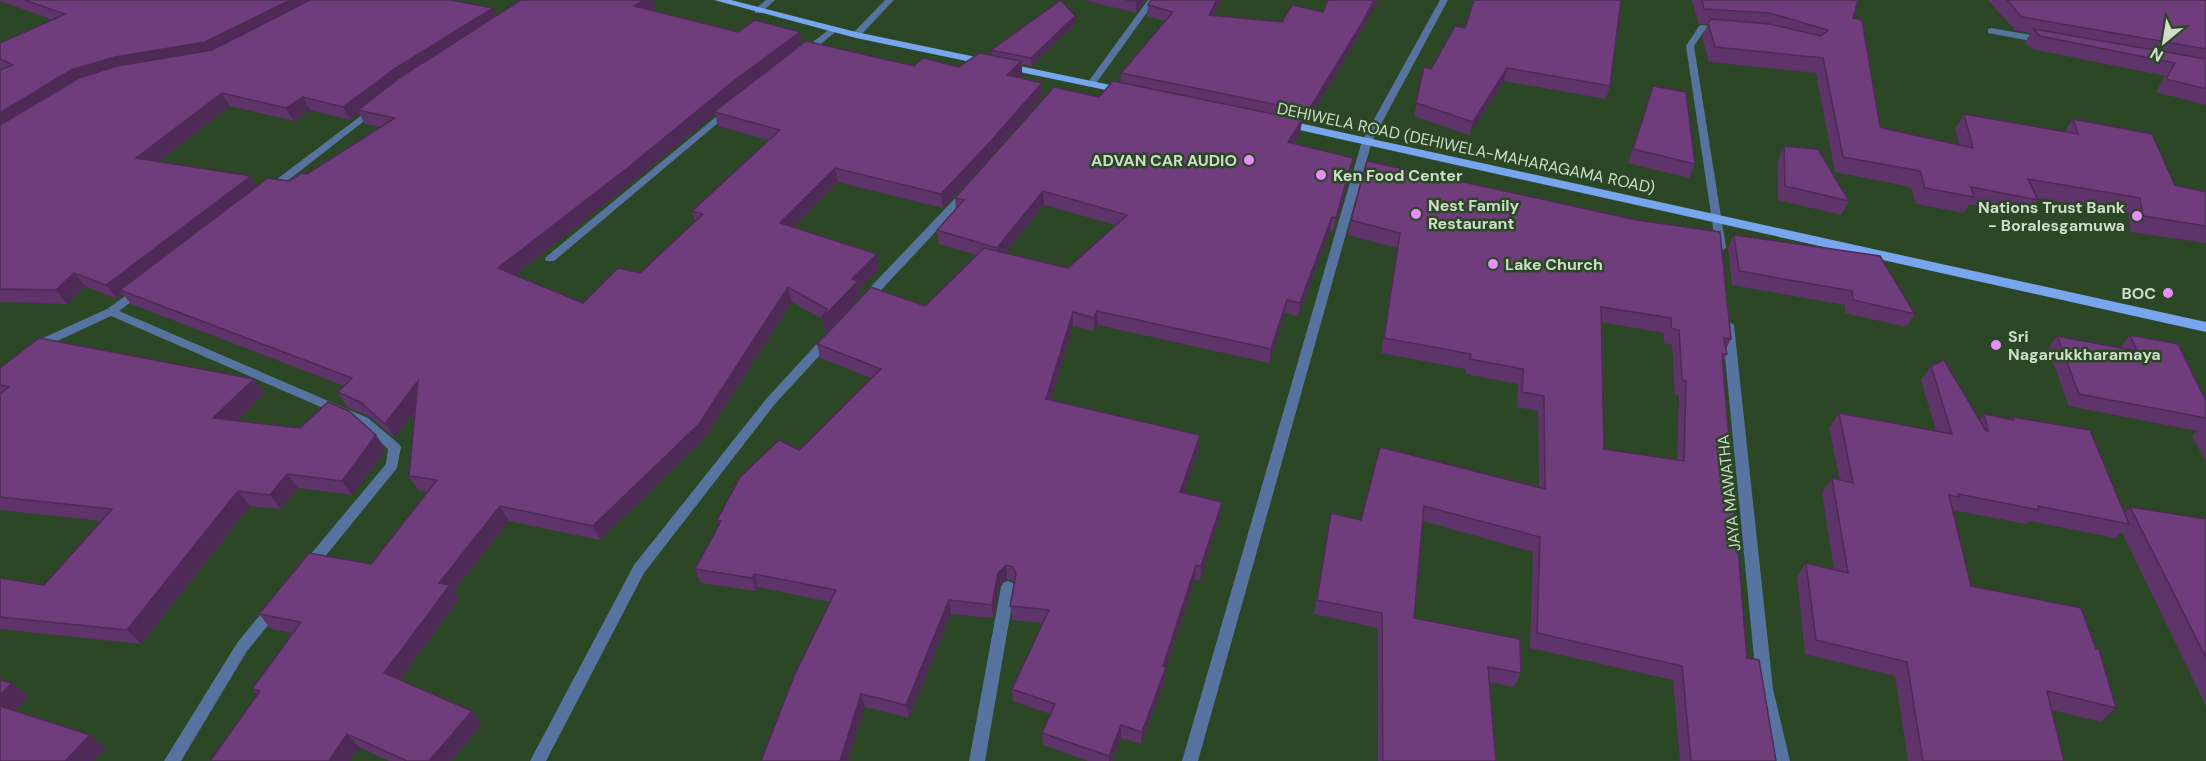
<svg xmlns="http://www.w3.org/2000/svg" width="2206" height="761" viewBox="0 0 2206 761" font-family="'DM Sans',sans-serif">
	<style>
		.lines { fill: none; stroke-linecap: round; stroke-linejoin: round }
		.minor { fill: #5773a0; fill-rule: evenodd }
		.primary { fill: #77a5ee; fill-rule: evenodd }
		.wall { fill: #5f346a; fill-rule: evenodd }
		.shaded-wall { fill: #4e2b56 }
		.building { fill: #6f3d7b; stroke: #4e2b56; stroke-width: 1.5; fill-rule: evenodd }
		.poi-dot { fill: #e88eff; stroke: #2c4725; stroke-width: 2 }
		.labels { text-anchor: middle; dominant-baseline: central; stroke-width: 5; stroke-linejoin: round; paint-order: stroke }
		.street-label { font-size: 16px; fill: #cedeca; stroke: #2c4725 }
		.poi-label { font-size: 16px; font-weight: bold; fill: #cedeca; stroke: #2c4725; text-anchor: start }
	</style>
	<rect width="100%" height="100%" fill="#2c4725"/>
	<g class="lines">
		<!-- minor -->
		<g class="minor">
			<polygon points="766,0 775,0 761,13 755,13 755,9"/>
			<polygon points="885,0 894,0 859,37 853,37 853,33"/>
			<polygon points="1148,0 1156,0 1094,86 1088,86 1088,82"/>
			<polygon points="1440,0 1448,0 1372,141 1198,761 1182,761 1362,141"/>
			<polygon points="1702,25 1720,27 1724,30 1720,33 1704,31 1694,46 1726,248 1721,251 1716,248 1686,46 1699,26"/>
			<polygon points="831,28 838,30 807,55 801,55 801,51"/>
			<polygon points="1991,28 2042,37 2046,40 2042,43 1988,33 1988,29"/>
			<polygon points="374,106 377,107 377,111 273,192 265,192 265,188"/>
			<polygon points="728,107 731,108 731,112 554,261 546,261 545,259 546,257"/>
			<polygon points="966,190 971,193 970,195 869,303 861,303 859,300 861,297 962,191"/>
			<polygon points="139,286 143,287 145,290 143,293 119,311 368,418 399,444 401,447 397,468 315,569 310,571 305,569 303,565 305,561 386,464 388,449 360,424 111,316 40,349 36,350 30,346 32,343 107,309"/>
			<polygon points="1728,321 1734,325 1773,689 1790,761 1774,761 1757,689 1722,325"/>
			<polygon points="828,335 834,339 832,342 775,404 644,573 546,761 530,761 634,565 767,398 824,336"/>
			<polygon points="1008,581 1013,583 1015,587 985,761 969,761 1001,587 1003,583"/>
			<polygon points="274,602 279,604 281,608 279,612 247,651 181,761 164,761 237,643 269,604"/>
		</g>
		<!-- primary -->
		<g class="primary">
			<polygon points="714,0 731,0 856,32 1125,88 1131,91 1125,94 856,38"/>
			<polygon points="1281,119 2206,322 2206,332 1277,125 1277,121"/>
		</g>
	</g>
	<!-- wall -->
	<g class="wall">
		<path d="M0,0H451L496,16L656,8L652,11L738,32L914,66L959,67L992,55L991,50L1075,16V24L1032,66L1022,64V75L1020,78L1042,83V97L991,156L943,208L838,182L794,227L877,254L879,268L859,289L860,296L825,333L822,319L792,302L704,439L600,540L509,521L454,591L459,599L400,680L482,724L451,761H389L359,747L257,695L252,689L293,633L271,629L259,614L371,564L427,492L418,490L409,476L415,411L395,438L369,416L347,407L338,392L344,386L131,304L123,294L117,299L85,286L67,304L0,302V70L2,69H0V43L53,20L0,1ZM230,106L294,121L310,110L350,120L359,113L365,124L381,127L307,174L289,181L257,186L158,162ZM715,114L718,126L769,140L692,211L695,222L640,273L583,303L515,275L635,180Z"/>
		<polygon points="1084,0 1145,0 1136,13"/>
		<polygon points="1692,0 1858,0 1853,18 1880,126 1883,128 1959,145 1955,129 1964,114 2064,132 2073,119 2175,185 2206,192 2206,243 2131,232 2128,213 2037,198 2038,200 2027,215 1969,204 1964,213 1916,204 1911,187 1835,172 1816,73 1709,62 1702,37 1708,24 1699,24"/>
		<polygon points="1988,0 2206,0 2206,105 2156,92 2165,76 2032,49 2025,42 2031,33 2015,30"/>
		<path d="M1148,5L1214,15L1360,34L1307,122L1302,121L1300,133L1293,144L1351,172L1333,231L1330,230L1298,316L1285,313L1269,363L1098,325L1094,331L1073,326L1051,400L1200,435L1199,449L1183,493L1220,516L1200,580L1195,579L1166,667L1165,680L1141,744L1121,738L1112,761H1088L1043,745L1042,733L1050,714L1013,701L1012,689L1043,623L1012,620L1010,606L1015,582L1014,581L1007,579L999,586L993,618L951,614L909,718L865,707L830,602L758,587L756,591L701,583L695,569L719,524L717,520L799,450L871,378L820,358L817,344L925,306L977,255L939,244L937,230L956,209L955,198L1121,83V73L1165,21L1147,16ZM1044,205L1116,225L1068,268L1005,253Z"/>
		<polygon points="1455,26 1610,86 1606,99 1504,81 1469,135 1414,116 1424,67 1431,69"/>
		<polygon points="1653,86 1695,164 1689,178 1628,163"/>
		<polygon points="1784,146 1849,201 1841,215 1778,200 1778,160"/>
		<path d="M1367,161L1731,339L1726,349L1727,354L1722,362L1747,658L1776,761H1680L1673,680L1530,648L1533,552L1423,521L1414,618L1521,673L1514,687L1489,682L1496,761H1378V628L1314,614L1331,513L1361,520L1380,447L1539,487L1538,411L1517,407L1518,384L1466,374V369L1381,353L1397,248L1348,235L1351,220ZM1601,322L1664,333V343L1672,345L1675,395H1679L1677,460L1604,449Z"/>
		<polygon points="1734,235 1915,314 1906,327 1845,313 1845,305 1732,285 1728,248"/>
		<polygon points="2130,335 2206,401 2206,462 2192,436 2197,431 2069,406 2048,349 2057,336 2120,347"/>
		<polygon points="1931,366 1980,420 1984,414 2011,419 2013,417 2125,513 2130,507 2206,519 2206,706 2122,532 2115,538 2029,521 2026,524 1953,510 1971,586 2116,708 2101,722 2052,710 2064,761 1908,761 1895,676 1805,654 1797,577 1806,563 1834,569 1822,493 1832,478 1840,480 1829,428 1839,413 1936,431 1921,380"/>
		<polygon points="0,368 254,379 265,393 236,421 376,435 386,450 352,495 298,488 281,509 250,506 141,644 0,629 0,578 44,585 102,521 0,510"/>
	</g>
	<!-- shaded-wall -->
	<g class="shaded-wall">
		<polygon points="290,0 321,0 212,55 0,132 0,113 71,70"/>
		<polygon points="644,0 654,0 656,8 638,20 634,6"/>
		<polygon points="1138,0 1145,0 1136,13 1136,2"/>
		<polygon points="1217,0 1222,0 1208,26 1209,15"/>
		<polygon points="1374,0 1378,0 1360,34 1307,122 1308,111"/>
		<polygon points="493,8 497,21 358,110 359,113 350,120 343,107 394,69"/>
		<polygon points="1075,16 1075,24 1032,66 1031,58"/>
		<polygon points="800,32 803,46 714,112 715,114 635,180 505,283 498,268 731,83"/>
		<polygon points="1021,61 1022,75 1008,89 1007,75"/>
		<polygon points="1507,68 1504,81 1469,135 1473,122"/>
		<polygon points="1042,83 1042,97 991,156 943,208 941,194"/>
		<polygon points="222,93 230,106 145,172 136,158"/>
		<polygon points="303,97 310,110 294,121 286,108"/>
		<polygon points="1302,120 1300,133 1286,156 1288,142"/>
		<polygon points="1353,158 1351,172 1333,231 1336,218"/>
		<polygon points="835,168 838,182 784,237 780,223"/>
		<polygon points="251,176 259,190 120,290 123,294 117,299 106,285"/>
		<polygon points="1043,191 1044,205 998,261 997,248"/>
		<polygon points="1332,217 1330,230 1298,316 1300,303"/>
		<polygon points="877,254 879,268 859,289 860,296 825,333 822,318 852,279"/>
		<polygon points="74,273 85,286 67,304 56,290"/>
		<polygon points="788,287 792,302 704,439 600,540 593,526"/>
		<polygon points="1287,300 1285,313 1269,363 1271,349"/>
		<polygon points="1097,311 1098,325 1094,331 1094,318"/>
		<polygon points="1073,312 1073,326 1047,413 1046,399"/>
		<polygon points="254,379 265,393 224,433 213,418"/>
		<polygon points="418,381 426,396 395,438 385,424"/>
		<polygon points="376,435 386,450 352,495 342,481"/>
		<polygon points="1200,435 1199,449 1179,506 1180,492"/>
		<polygon points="287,474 298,488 281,509 270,495"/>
		<polygon points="238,491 250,506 141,644 127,630"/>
		<polygon points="1222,502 1220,516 1200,580 1201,566"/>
		<polygon points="500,506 509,521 454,591 459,599 395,687 384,673 439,583"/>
		<polygon points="1006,565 1007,579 999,586 993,618 992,605 998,573"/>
		<polygon points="1196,565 1195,579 1166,667 1165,680 1141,744 1142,732"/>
		<polygon points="754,574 758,587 756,591 752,578"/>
		<polygon points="949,600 951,614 909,718 906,705"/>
		<polygon points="12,683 29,697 9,717 0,710 0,695"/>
		<polygon points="861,694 865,707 848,761 840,761"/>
		<polygon points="472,711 482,724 451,761 429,761"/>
		<polygon points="1121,725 1121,738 1112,761 1109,761 1109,756"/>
		<polygon points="347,734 359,747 350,761 329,761"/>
		<polygon points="90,735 106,748 94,761 65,761"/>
	</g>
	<!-- building -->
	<g class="building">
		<polygon points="24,0 290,0 205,42 115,57 71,70 0,113 0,70 13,65 0,59 0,43 65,14"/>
		<polygon points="310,0 450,0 493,8 394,69 343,107 303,97 286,108 222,93 136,158 251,176 106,285 74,273 56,290 0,289 0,125 79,78 117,66 212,50"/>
		<polygon points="521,0 644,0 634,6 738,32 755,20 800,32 731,83 630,166 498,268 583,303 618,268 640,273 703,214 692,211 780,130 714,112 806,41 914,66 923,58 959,67 979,53 1021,61 1007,75 1042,83 990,142 941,194 835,168 780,223 877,254 852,279 858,281 822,318 827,309 788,287 699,424 593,526 500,506 439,583 450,585 384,673 472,711 429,761 407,761 347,734 329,761 210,761 260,691 252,689 301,622 259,614 309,553 371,564 437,480 409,476 418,381 385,424 360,402 338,392 352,378 120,290 268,178 289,181 302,173 307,174 395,118 358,110 402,76"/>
		<polygon points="1061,0 1075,16 1031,58 991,50"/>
		<polygon points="1126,0 1138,0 1136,2"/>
		<polygon points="1151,0 1217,0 1209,15 1282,22 1292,5 1323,12 1328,0 1374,0 1362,23 1308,111 1121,73 1173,12 1148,5"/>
		<polygon points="1474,0 1621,0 1610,86 1507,68 1473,122 1416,103 1424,67 1431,69 1455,26 1465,28"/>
		<polygon points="1702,0 1858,0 1853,18 1862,20 1880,126 1883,128 1973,148 1964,114 2078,134 2073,119 2152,134 2175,185 2206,192 2206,226 2143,216 2140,198 2028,179 2038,200 1971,187 1974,197 1925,188 1920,171 1843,157 1823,58 1715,47 1708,23 1711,19 1769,24 1821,36 1828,30 1770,13 1704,9"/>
		<polygon points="2007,0 2206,0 2206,49 2022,17"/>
		<polygon points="2033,29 2206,59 2206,89 2166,79 2175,63 2040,36"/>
		<polygon points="1113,81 1302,120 1288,142 1353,158 1336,218 1332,217 1300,303 1287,300 1271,349 1097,311 1094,318 1073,312 1046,399 1200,435 1180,492 1222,502 1201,566 1196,565 1163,666 1166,667 1142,732 1121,725 1109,756 1042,733 1055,704 1012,689 1049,610 1010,606 1016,574 1013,567 1006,565 998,573 992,605 949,600 906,705 861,694 840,761 761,761 794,676 836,590 754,574 752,578 695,569 721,521 717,520 740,477 779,440 799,450 881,369 817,344 871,287 925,306 984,248 1068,268 1127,215 1043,191 997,248 937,230 964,200 955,198 1054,87 1099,97"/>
		<polygon points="1653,86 1686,92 1695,164 1633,149"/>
		<polygon points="1784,146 1818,149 1849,201 1785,186"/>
		<path d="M1367,161L1637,220L1720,232L1731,339L1724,338L1727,354H1722L1747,658L1759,660L1776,761H1691L1682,666L1537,633L1540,537L1424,506L1414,618L1520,639L1521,673L1488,667L1496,761H1383L1382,613L1317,600L1331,513L1361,520L1380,447L1545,489L1544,396L1522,392L1523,369L1470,359L1471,354L1384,338L1400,233L1351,220ZM1601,307L1671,318V328L1679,330L1682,380L1686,381L1684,461L1604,449Z"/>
		<polygon points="1734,235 1880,256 1915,314 1853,300 1852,291 1739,271"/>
		<polygon points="2130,335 2178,344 2206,401 2206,418 2079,394 2057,336 2137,351"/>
		<polygon points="39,338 254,379 213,418 300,428 328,402 349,411 376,435 342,481 287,474 270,495 238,491 127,630 0,617 0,578 44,585 112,509 0,497 0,394 9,387 0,385 0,368"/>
		<polygon points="1944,360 1986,431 1988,431 1984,414 2014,420 2013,417 2090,430 2129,524 2038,506 2039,510 1958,494 1959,497 1949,495 1971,586 2081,608 2096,649 2099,649 2116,708 2047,691 2064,761 1923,761 1907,662 1816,640 1806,563 1848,573 1832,478 1853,483 1839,413 1952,434 1931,366"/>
		<polygon points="2130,507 2206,519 2206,658"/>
		<polygon points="0,680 12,683 0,695"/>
		<polygon points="0,706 90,735 65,761 0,761"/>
	</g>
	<!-- markers -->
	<g class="poi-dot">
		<circle cx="1249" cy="160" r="6"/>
		<circle cx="1321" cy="175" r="6"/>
		<circle cx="1416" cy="214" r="6"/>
		<circle cx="2137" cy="216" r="6"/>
		<circle cx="1493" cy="264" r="6"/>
		<circle cx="2168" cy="293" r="6"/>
		<circle cx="1996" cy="345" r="6"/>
	</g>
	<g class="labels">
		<!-- street labels -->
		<g class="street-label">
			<text transform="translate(1466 148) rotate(12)">DEHIWELA ROAD (DEHIWELA-MAHARAGAMA ROAD)</text>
			<text transform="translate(1729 493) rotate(-96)">JAYA MAWATHA</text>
		</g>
		<!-- poi labels -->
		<g class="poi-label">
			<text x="1237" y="160" text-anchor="end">ADVAN CAR AUDIO</text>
			<text x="1333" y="175">Ken Food Center</text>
			<text x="1428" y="205">Nest Family<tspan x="1428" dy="18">Restaurant</tspan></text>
			<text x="2125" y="207" text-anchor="end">Nations Trust Bank<tspan x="2125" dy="18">- Boralesgamuwa</tspan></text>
			<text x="1505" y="264">Lake Church</text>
			<text x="2156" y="293" text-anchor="end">BOC</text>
			<text x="2008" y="336">Sri<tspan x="2008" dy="18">Nagarukkharamaya</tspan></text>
		</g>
	</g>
	<!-- north arrow -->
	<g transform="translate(2164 42) rotate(210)" stroke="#2c4725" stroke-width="4.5" paint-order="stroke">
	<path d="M0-4.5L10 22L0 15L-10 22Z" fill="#cedeca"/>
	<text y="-9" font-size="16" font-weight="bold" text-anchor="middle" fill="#cedeca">N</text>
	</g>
</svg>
